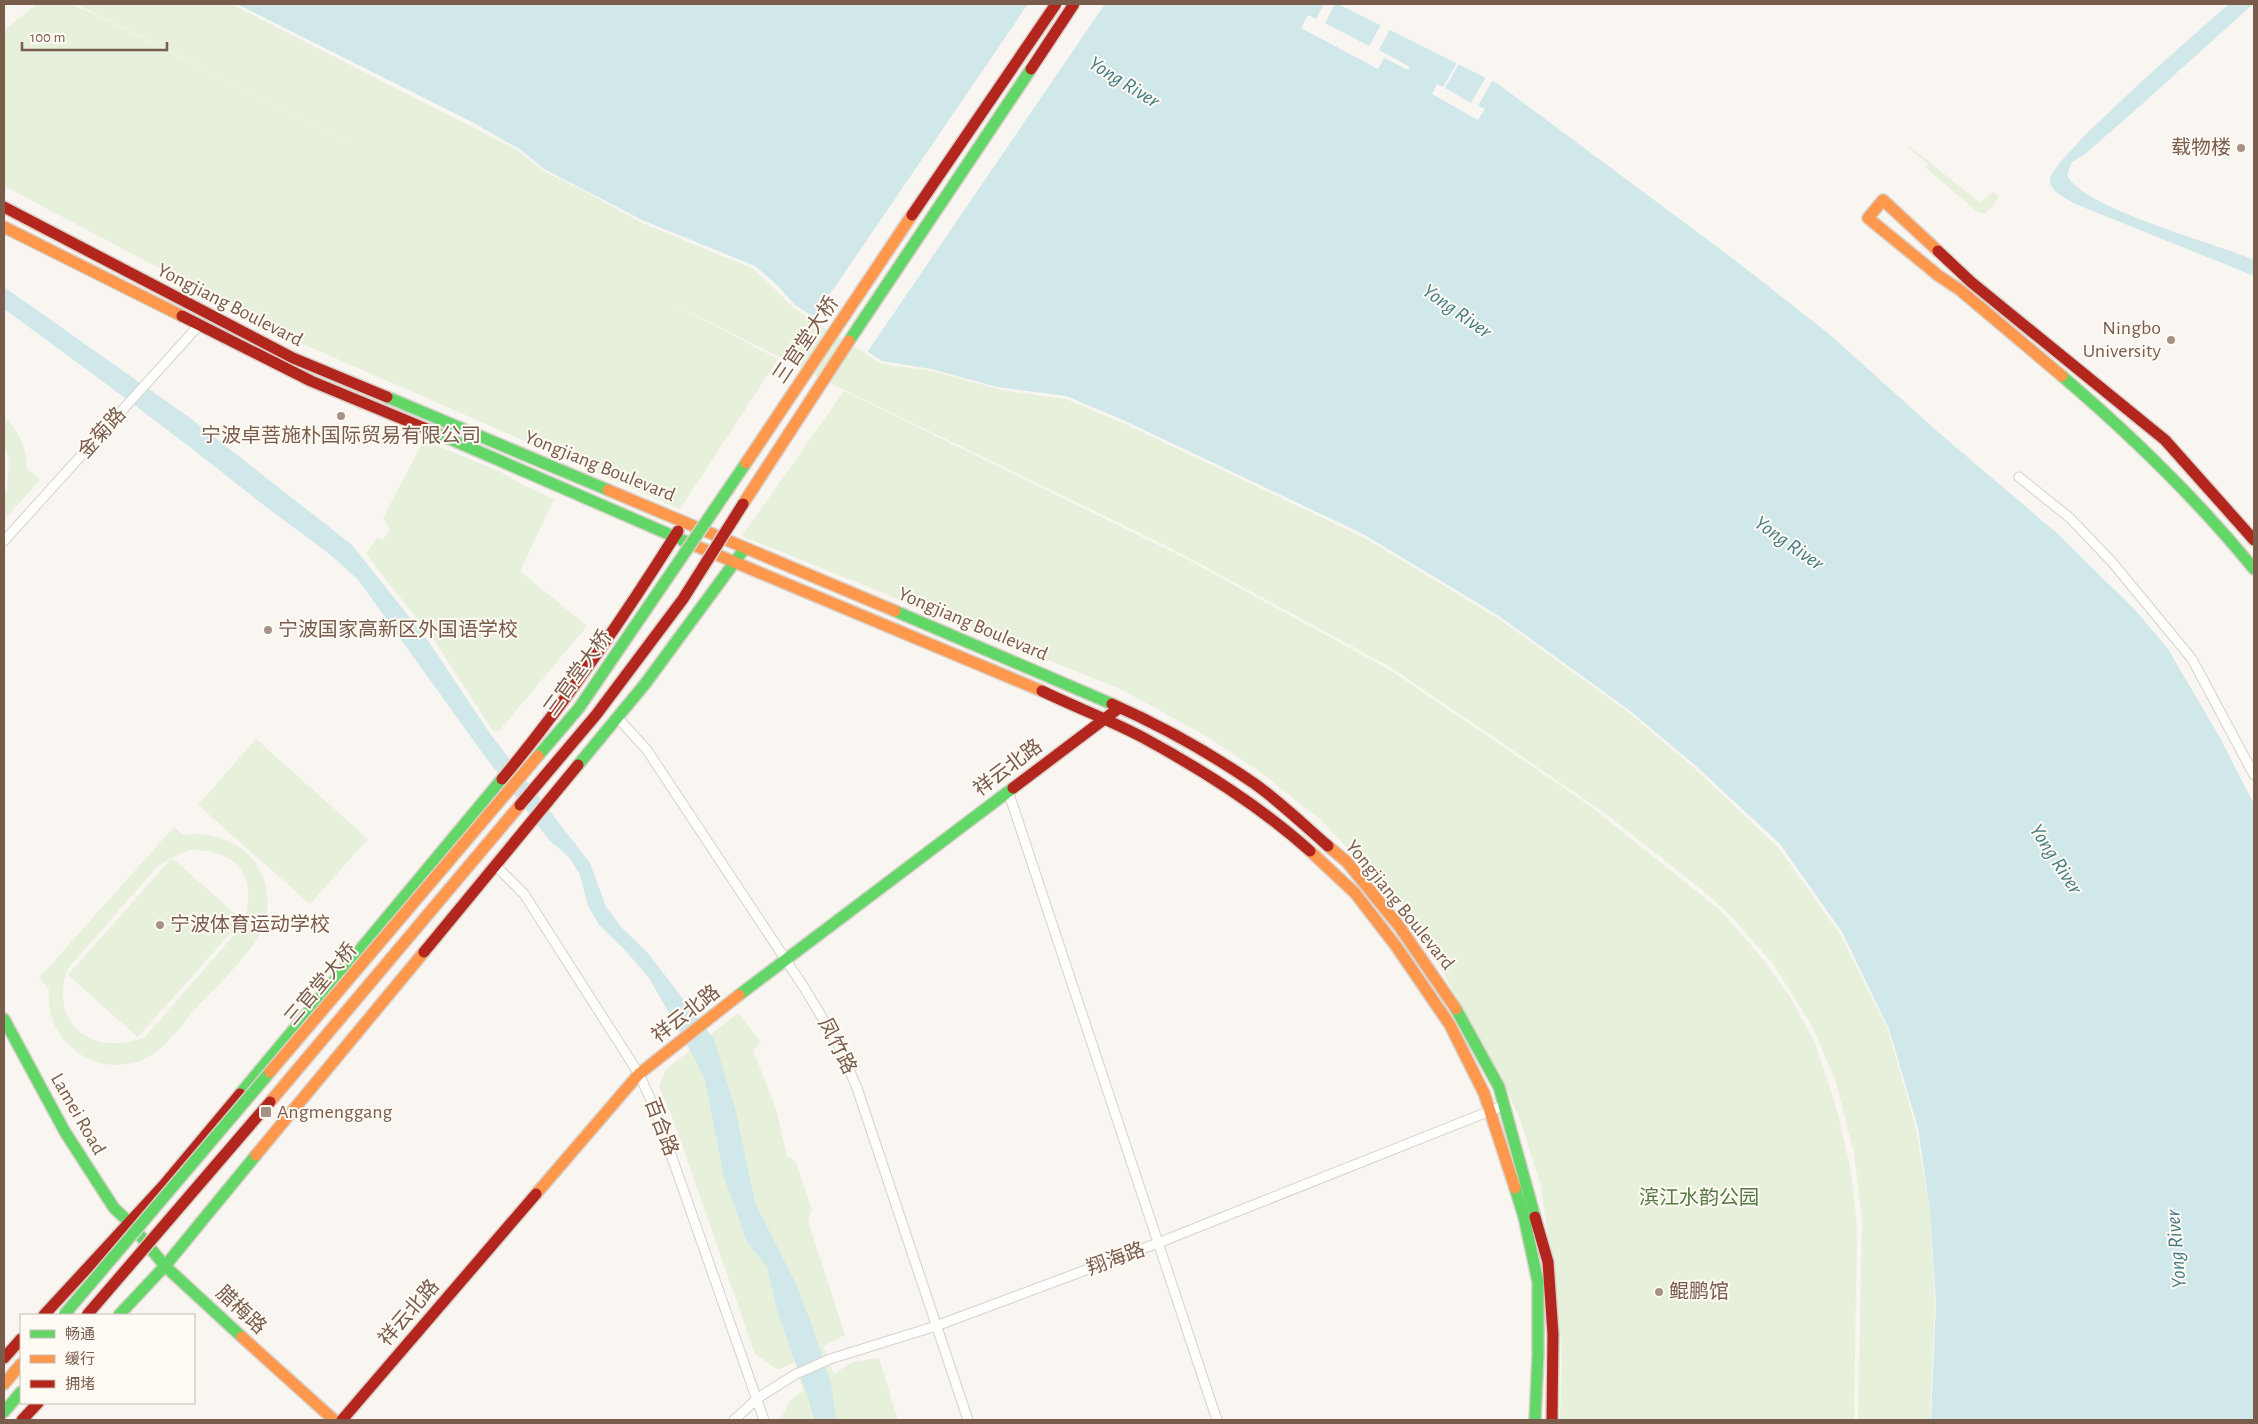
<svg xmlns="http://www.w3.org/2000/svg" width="2258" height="1424" viewBox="0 0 2258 1424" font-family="'Alegreya Sans','Noto Sans SC',sans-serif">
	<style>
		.green { fill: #e7f0db; fill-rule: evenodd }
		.water { fill: #d0e8ea }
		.pier { fill: #f9f5f0 }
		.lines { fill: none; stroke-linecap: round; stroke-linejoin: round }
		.street-casing { stroke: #d7d1cb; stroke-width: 11 }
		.fast-casing { stroke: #d9d2cb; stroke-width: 14 }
		.slow-casing { stroke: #d9d2cb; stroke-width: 14 }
		.jam-casing { stroke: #d9d2cb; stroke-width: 14 }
		.street { stroke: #fefefd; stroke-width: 9 }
		.fast { stroke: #63d668; stroke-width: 11 }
		.slow { stroke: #ff974d; stroke-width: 11 }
		.jam { stroke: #b3261e; stroke-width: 11 }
		.fast-bridge-casing { stroke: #dad1cc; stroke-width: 14; stroke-linecap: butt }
		.slow-bridge-casing { stroke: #dad1cc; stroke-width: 14; stroke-linecap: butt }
		.jam-bridge-casing { stroke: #dad1cc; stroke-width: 14; stroke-linecap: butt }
		.fast-bridge { stroke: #63d668; stroke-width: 11 }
		.slow-bridge { stroke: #ff974d; stroke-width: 11 }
		.jam-bridge { stroke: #b3261e; stroke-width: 11 }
		.poi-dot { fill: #a69286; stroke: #fffaf3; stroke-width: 2 }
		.labels { text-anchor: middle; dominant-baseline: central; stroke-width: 4; stroke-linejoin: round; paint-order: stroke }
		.poi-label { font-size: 20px; fill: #7a5c4d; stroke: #fffaf3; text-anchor: start }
		.street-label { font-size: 20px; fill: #7a5c4d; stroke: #fffaf3 }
		.park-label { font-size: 20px; fill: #537a41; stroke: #fffaf3 }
		.water-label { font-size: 21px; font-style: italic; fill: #437c86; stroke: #fffaf3 }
	</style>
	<rect width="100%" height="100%" fill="#f9f5f0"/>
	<!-- green -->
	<g class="green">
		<polygon points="37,4 70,4 94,14 392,164 82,7 73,4 231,4 519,151 543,171 586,192 642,223 754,269 795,309 882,364 932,371 1001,390 1066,399 1123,423 1363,537 1499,619 1627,711 1694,768 1778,847 1840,934 1888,1030 1916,1129 1930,1210 1935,1303 1930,1420 1858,1420 1862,1219 1854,1153 1836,1082 1812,1026 1774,965 1731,916 1707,894 1605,813 1392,668 1167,546 855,395 662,298 778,359 680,509 303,344 4,186 4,30"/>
		<polygon points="1908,145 1980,203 1993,192 1999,197 1986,213 1979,213 1926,168 1928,164 1909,148"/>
		<polygon points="844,391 1187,559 1393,672 1590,806 1721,911 1763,959 1790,997 1815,1043 1836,1107 1851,1170 1857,1227 1854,1420 1560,1420 1562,1357 1555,1281 1540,1183 1521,1122 1499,1073 1411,915 1322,821 1259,771 1208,737 1120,689 742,536"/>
		<path d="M4,416C19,431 28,450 27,472L29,470L40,480L4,520V495L7,490L9,461L4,445Z"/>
		<polygon points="424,440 501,472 521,484 554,499 520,571 587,626 499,731 493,731 436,643 366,554 378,537 383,540 390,529 383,518"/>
		<polygon points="256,739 368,839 310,904 198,805"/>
		<path d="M174,827L183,835C204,832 222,836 240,848C272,870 276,915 253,945C237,967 216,987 197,1007C182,1024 163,1053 140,1061C118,1068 94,1066 76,1051C55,1035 47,1014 49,989L39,978ZM190,850C240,849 260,880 242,926L145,1037C94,1058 47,1024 68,968L159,865L177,855Z"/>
		<polygon points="172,858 242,920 138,1037 68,975"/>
		<path d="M738,1013L761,1042L753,1050L776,1109L787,1156L796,1162L812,1210L808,1221L845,1335L823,1346L834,1374L852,1362L879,1358L898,1420H779C790,1408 785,1399 803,1392L796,1361L778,1370L755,1354L673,1119L659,1086L666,1069Z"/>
	</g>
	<!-- water -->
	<g class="water">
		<polygon points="237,4 1338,4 1498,84 1732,258 1828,333 1938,432 2058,534 2137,612 2168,649 2219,736 2254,804 2254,1420 1931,1420 1936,1303 1930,1210 1918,1128 1889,1029 1842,932 1780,844 1696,766 1629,710 1499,616 1363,534 1123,420 1066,396 997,387 931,369 882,361 795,305 775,283 755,266 642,220 544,169 521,150 472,122"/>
		<path d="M2229,4H2253L2140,106L2085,154L2072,162L2067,175C2083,209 2216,243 2254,260V276L2073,203C2065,197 2050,192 2050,180C2051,158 2204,26 2229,4Z"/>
		<path d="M4,287L190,418L352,545L429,642L491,735L590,863L606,907L622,928L647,952L714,1039L736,1112L755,1203L794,1280L812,1325L831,1384L836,1420H814L809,1401L778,1314L767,1267L747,1242L724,1177L705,1081L695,1059L649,978L624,949L599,925L588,906L580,875L569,857L549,840L481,751L359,581C330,551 294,529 261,503C177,436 91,372 4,309Z"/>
	</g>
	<!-- pier -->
	<g class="pier">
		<polygon points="1028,4 1105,4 866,354 813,319"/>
		<polygon points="1324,4 1335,4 1325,23 1369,46 1382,23 1391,27 1379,50 1410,67 1408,70 1384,58 1378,69 1301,28 1308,15 1316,19"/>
		<polygon points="1458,61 1460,62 1445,88 1471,103 1487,75 1493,79 1478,106 1485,109 1478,120 1432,94 1437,84 1443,87"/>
	</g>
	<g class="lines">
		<!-- street casing -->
		<g class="street-casing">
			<g id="street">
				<polyline points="2019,477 2070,518 2112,562 2192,659 2254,775"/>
				<polyline points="4,541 200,324"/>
				<polyline points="617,717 647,750 805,989 838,1044 857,1088 968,1420"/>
				<polyline points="1008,791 1217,1420"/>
				<polyline points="495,865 524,894 639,1074 655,1109 764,1420"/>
				<polyline points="734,1420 758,1398 794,1375 830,1359 936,1326 1158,1243 1505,1105"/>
			</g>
		</g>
		<!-- fast casing -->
		<g class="fast-casing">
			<g id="fast">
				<path d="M2062,376C2132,436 2196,498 2254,569"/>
				<polyline points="387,397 608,490"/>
				<polyline points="434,432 689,543"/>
				<polyline points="895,611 1112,704"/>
				<polyline points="578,765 645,684 745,548"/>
				<polyline points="739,995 1013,788"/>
				<polyline points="1456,1009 1499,1087 1535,1217"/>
				<polyline points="4,1019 65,1132 114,1208 129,1222 165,1266 242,1337"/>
				<polyline points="240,1094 502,779"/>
				<polyline points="1515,1188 1524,1217 1538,1282 1538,1355 1535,1420"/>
				<polyline points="119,1315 165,1266 256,1155"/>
				<polyline points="4,1412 21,1392"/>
			</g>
		</g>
		<!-- slow casing -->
		<g class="slow-casing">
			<g id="slow">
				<polyline points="4,227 182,316"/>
				<polyline points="1938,251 1883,200 1868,218 1939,276 1960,290 2062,376"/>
				<polyline points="608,490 895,611"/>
				<polyline points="689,543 1042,691"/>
				<polyline points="1328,846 1347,862 1399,926 1456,1009"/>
				<polyline points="1310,851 1355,893 1396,946 1450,1025 1484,1093 1515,1188"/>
				<polyline points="256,1155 424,952"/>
				<polyline points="536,1194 639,1074 739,995"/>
				<polyline points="242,1337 334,1420"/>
				<polyline points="4,1384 21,1364"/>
			</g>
		</g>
		<!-- jam casing -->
		<g class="jam-casing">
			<g id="jam">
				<polyline points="4,207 293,358 387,397"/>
				<polyline points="1938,251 1971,282 2165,440 2254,540"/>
				<polyline points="182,316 311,381 434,432"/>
				<path d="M1042,691C1075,707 1110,720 1142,737C1201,769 1260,806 1310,851"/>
				<path d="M1112,704C1162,726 1210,753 1255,784C1280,802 1304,825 1328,846"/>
				<path d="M502,779C567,701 624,617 678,531"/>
				<polyline points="1013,788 1119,708"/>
				<polyline points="424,952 578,765"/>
				<polyline points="1535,1217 1548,1262 1553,1334 1552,1420"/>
				<polyline points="44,1315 163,1186 240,1094"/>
				<polyline points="4,1358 21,1339"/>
				<polyline points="22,1420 38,1403"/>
				<polyline points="342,1420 536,1194"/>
			</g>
		</g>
		<!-- street -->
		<use href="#street" class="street"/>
		<!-- fast -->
		<use href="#fast" class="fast"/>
		<!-- slow -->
		<use href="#slow" class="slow"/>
		<!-- jam -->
		<use href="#jam" class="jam"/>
		<!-- fast-bridge casing -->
		<g class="fast-bridge-casing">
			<g id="fast-bridge">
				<polyline points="849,341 1031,69"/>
				<polyline points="538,756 579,708 746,463"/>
				<polyline points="64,1315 270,1072"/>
			</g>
		</g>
		<!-- slow-bridge casing -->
		<g class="slow-bridge-casing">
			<g id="slow-bridge">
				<polyline points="746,463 912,215"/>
				<polyline points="743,504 849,341"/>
				<polyline points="270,1072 538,756"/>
				<polyline points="270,1102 520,805"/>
			</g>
		</g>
		<!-- jam-bridge casing -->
		<g class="jam-bridge-casing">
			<g id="jam-bridge">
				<polyline points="1031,69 1074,4"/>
				<polyline points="912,215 1056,4"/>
				<polyline points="520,805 596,715 683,599 743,504"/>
				<polyline points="87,1315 270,1102"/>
			</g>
		</g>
		<!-- fast-bridge -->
		<use href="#fast-bridge" class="fast-bridge"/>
		<!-- slow-bridge -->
		<use href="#slow-bridge" class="slow-bridge"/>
		<!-- jam-bridge -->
		<use href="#jam-bridge" class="jam-bridge"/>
	</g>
	<!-- markers -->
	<g class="poi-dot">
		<circle cx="2241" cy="148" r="5"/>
		<circle cx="2171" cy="340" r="5"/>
		<circle cx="341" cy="416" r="5"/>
		<circle cx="268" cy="630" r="5"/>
		<circle cx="160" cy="925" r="5"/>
		<rect x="260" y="1106" width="12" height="12" rx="2.5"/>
		<circle cx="1659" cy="1292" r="5"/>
	</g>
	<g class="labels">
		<!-- poi labels -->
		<g class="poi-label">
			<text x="2231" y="148" text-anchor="end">载物楼</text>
			<text x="2161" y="328" text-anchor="end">Ningbo<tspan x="2161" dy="23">University</tspan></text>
			<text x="341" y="436" text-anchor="middle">宁波卓菩施朴国际贸易有限公司</text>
			<text x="278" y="630">宁波国家高新区外国语学校</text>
			<text x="170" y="925">宁波体育运动学校</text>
			<text x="277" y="1112">Angmenggang</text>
			<text x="1669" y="1292">鲲鹏馆</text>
		</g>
		<!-- street labels -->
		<g class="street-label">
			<text transform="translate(230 305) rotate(27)">Yongjiang Boulevard</text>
			<text transform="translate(806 340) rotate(-56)">三官堂大桥</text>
			<text transform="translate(102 433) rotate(-48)">金菊路</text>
			<text transform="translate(600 466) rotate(22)">Yongjiang Boulevard</text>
			<text transform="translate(973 624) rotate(23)">Yongjiang Boulevard</text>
			<text transform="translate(578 673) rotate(-54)">三官堂大桥</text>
			<text transform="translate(1008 768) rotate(-37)">祥云北路</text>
			<text transform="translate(1400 905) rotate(51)">Yongjiang Boulevard</text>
			<text transform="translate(321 984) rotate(-50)">三官堂大桥</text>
			<text transform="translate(686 1014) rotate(-38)">祥云北路</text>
			<text transform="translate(837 1046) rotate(63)">凤竹路</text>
			<text transform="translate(78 1114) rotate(60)">Lamei Road</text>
			<text transform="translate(661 1127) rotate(69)">百合路</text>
			<text transform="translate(1116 1259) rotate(-20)">翔海路</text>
			<text transform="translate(241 1310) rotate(43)">腊梅路</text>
			<text transform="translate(409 1313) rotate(-49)">祥云北路</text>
		</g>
		<!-- park labels -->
		<g class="park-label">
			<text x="1699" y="1198">滨江水韵公园</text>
		</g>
		<!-- water labels -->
		<g class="water-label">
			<text transform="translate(1124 82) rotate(32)">Yong River</text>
			<text transform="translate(1457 311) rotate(35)">Yong River</text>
			<text transform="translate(1789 543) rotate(35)">Yong River</text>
			<text transform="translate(2056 859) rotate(57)">Yong River</text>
			<text transform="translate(2176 1249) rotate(-95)">Yong River</text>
		</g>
	</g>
	<!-- border -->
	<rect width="2258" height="1424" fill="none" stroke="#7a5c4d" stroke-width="10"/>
	<!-- legend -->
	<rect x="20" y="1314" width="175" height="90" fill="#fffaf3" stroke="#cabbb1"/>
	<rect x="30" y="1330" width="25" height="8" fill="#63d668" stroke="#cabbb1"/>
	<text x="65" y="1339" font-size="15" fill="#7a5c4d">畅通</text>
	<rect x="30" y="1355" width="25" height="8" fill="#ff974d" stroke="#cabbb1"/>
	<text x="65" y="1364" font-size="15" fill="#7a5c4d">缓行</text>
	<rect x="30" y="1380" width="25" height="8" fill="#b3261e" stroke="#cabbb1"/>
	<text x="65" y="1389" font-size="15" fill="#7a5c4d">拥堵</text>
	<!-- scale -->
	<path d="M22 42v8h145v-8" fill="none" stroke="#7a5c4d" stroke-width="2.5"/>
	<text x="30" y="42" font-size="15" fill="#7a5c4d" stroke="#fffaf3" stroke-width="4" paint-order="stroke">100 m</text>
</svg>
